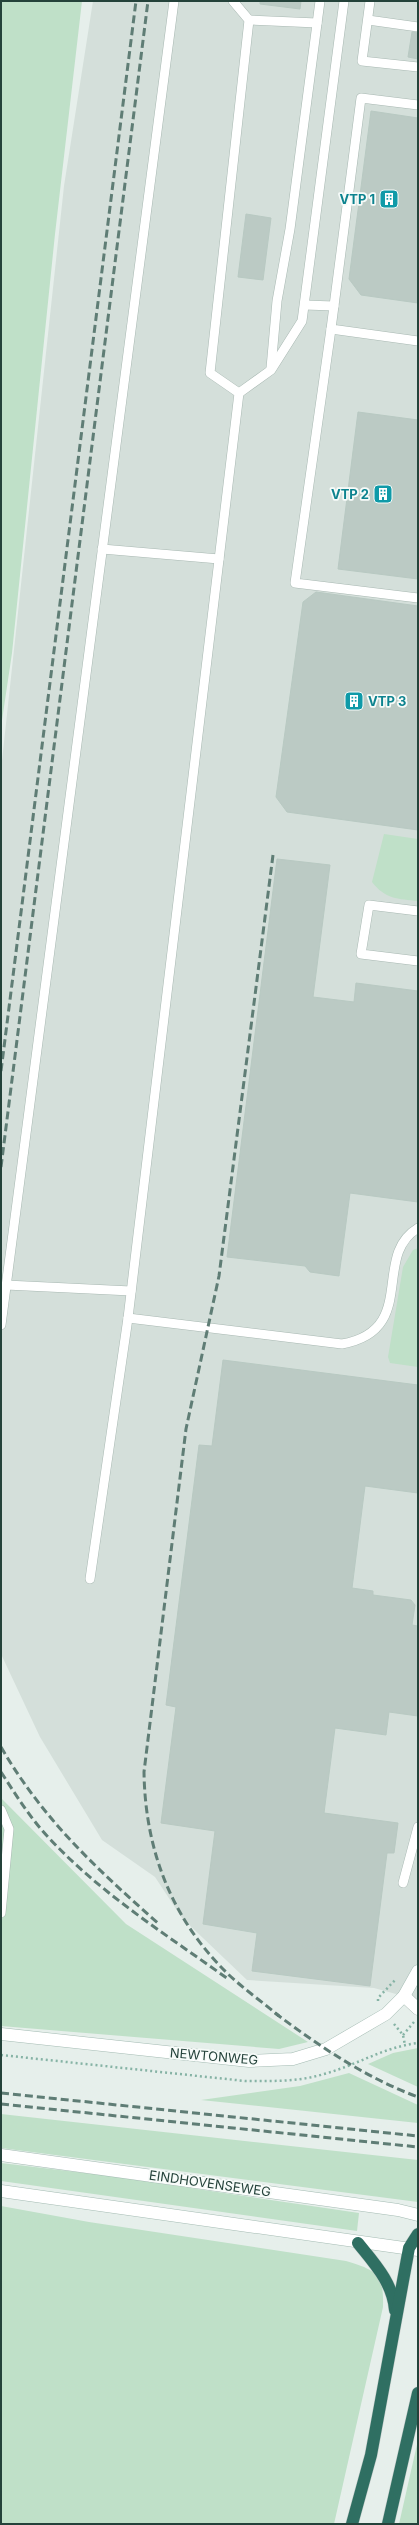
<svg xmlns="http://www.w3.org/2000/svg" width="419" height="2525" viewBox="0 0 419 2525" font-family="Inter,sans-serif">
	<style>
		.built { fill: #d4dfda }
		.green { fill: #bfe0c8 }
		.building { fill: #bbcac4; stroke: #b8c9c2 }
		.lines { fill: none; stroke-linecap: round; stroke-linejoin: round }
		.lane-casing { stroke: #a8b8b2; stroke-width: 10 }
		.street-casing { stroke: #a8b8b2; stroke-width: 13 }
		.secondary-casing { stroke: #a4bbb3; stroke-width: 13 }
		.highway-casing { stroke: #c2cac8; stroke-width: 13 }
		.path { stroke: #86b3a5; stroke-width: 2.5; stroke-dasharray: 2 3; stroke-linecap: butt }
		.lane { stroke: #fff; stroke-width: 9 }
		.street { stroke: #fff; stroke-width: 12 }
		.secondary { stroke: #fff; stroke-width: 12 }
		.highway { stroke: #2f6f62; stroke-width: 12 }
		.rail { stroke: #5f7d75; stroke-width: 3; stroke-dasharray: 8 4; stroke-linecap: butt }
		.labels { text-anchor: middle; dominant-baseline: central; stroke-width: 3.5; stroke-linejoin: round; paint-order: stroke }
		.culture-label { font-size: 13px; font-weight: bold; fill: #0d838f; stroke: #f7fbf9; text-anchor: end }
		.street-label { font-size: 13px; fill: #24423a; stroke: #f7fbf9 }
	</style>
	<rect width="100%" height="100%" fill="#e6efeb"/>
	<!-- built -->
	<polygon class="built" points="93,1 418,1 418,2000 374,1988 247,1980 182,1918 155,1877 102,1840 40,1737 1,1654 1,770 64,186"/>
	<!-- green -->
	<g class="green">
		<polygon points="1,1 82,1 55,234 12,653 1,727"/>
		<path d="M384,834L418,839V901C398,899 385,899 372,882Z"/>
		<polygon points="418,1248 418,1367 390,1363 388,1357 403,1267 413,1250"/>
		<polygon points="1,1798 126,1924 308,2042 279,2049 1,2026"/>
		<polygon points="418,2048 418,2087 368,2064 393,2053"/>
		<polygon points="349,2073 418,2105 418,2123 201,2100 300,2086"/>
		<polygon points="1,2114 418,2160 418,2202 1,2148"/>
		<polygon points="1,2163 110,2176 359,2213 357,2231 1,2181"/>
		<path d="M1,2206L89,2222L346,2261C377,2270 384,2275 383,2307L334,2524H1Z"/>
		<polygon points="418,2440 418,2524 399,2524"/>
	</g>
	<!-- building -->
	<g class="building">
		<polygon points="260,1 301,1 300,9 260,4"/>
		<polygon points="412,32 418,33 418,59 408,57"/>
		<polygon points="371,111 418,118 418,303 361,295 349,279"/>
		<polygon points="246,214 271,218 263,280 238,277"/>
		<polygon points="358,412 418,420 418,579 338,569"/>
		<polygon points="316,592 418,606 418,830 287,812 276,797 303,602"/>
		<polygon points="277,859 330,865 313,997 354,1002 356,983 418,991 418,1202 350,1193 339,1276 310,1272 305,1266 227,1257"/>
		<polygon points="223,1360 418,1385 418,1493 365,1486 352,1588 373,1591 373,1595 411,1600 415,1605 412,1625 418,1626 418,1716 389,1712 386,1735 335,1728 324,1813 398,1823 394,1853 387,1853 370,1986 252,1971 257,1933 203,1924 215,1831 161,1823 176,1707 166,1705 199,1445 212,1446"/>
	</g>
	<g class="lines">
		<!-- lane casing -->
		<g class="lane-casing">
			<g id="lane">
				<polyline points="370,1 362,61 418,67"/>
				<polyline points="249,20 317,23"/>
				<polyline points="368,20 418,27"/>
				<polyline points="418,105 361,98 331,329 418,341"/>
				<polyline points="305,305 334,306"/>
				<polyline points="331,329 295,583 418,598"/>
				<polyline points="271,368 277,301 290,229 320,1"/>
				<polyline points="239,393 271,370 302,321 344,1"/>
				<polyline points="102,549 219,559"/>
				<polyline points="418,911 369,905 361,954 418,961"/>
				<polyline points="6,1285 131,1291"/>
				<path d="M128,1318L342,1344C419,1330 371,1256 418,1228"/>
				<polyline points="1,1325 174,1"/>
				<polyline points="90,1579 128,1318 239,393 210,373 249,20 233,1"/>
				<polyline points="1,1810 9,1829 1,1913"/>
				<polyline points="403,1883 418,1827"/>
			</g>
		</g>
		<!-- street casing -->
		<g class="street-casing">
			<polyline id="street" points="404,1996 418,2009"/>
		</g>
		<!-- secondary casing -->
		<g class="secondary-casing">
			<g id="secondary">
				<polyline points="1,2034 249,2061 293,2059 326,2049 386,2014 404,1996 418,1971"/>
				<polyline points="1,2155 398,2210 418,2215"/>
				<polyline points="1,2191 418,2250"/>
			</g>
		</g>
		<!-- highway casing -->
		<g class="highway-casing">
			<g id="highway">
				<path d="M358,2243C374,2263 393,2283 395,2310"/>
				<polyline points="352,2524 371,2455 409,2248 418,2234"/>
				<polyline points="388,2524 418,2393"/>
			</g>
		</g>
		<!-- path -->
		<g class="path">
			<polyline points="378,2001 378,1998 396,1979"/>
			<polyline points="394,2024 403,2035 405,2045"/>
			<polyline points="403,2035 414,2022"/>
			<path d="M1,2055L245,2081C272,2081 298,2082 324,2074C357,2065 384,2047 418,2043"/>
		</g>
		<!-- lane -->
		<use href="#lane" class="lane"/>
		<!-- street -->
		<use href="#street" class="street"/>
		<!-- secondary -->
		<use href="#secondary" class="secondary"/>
		<!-- highway -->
		<use href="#highway" class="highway"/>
		<!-- rail -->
		<g class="rail">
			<path d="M273,855L219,1276L186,1429L144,1772C145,1846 169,1913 221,1967C238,1985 260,2000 279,2016"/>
			<polyline points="1,1071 136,1"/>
			<polyline points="1,1167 148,1"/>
			<path d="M1,1747C44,1821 97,1869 160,1925"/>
			<path d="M1,1772C16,1795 30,1818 49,1838C101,1894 167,1935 228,1979"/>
			<path d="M275,2013C319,2046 366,2078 418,2097"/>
			<polyline points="1,2093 418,2136"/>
			<polyline points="1,2104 418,2147"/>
		</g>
	</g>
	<!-- icons -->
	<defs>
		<g id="building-square" transform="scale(1)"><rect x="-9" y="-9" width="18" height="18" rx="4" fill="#0f9aa8" stroke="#f7fbf9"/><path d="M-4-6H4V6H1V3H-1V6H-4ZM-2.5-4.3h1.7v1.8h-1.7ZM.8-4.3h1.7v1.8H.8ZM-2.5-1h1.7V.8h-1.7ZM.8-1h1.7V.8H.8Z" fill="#fff"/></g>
	</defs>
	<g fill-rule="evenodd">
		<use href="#building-square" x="389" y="199"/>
		<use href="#building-square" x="383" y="494"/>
		<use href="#building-square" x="354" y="701"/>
	</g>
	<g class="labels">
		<!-- culture labels -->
		<g class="culture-label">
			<text x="375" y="199">VTP 1</text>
			<text x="369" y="494">VTP 2</text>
			<text x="368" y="701" text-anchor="start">VTP 3</text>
		</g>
		<!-- street labels -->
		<g class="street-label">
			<text transform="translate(214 2056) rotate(5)">NEWTONWEG</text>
			<text transform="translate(210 2183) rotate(8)">EINDHOVENSEWEG</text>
		</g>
	</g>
	<!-- border -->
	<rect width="419" height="2525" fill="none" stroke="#24423a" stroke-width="4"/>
</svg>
